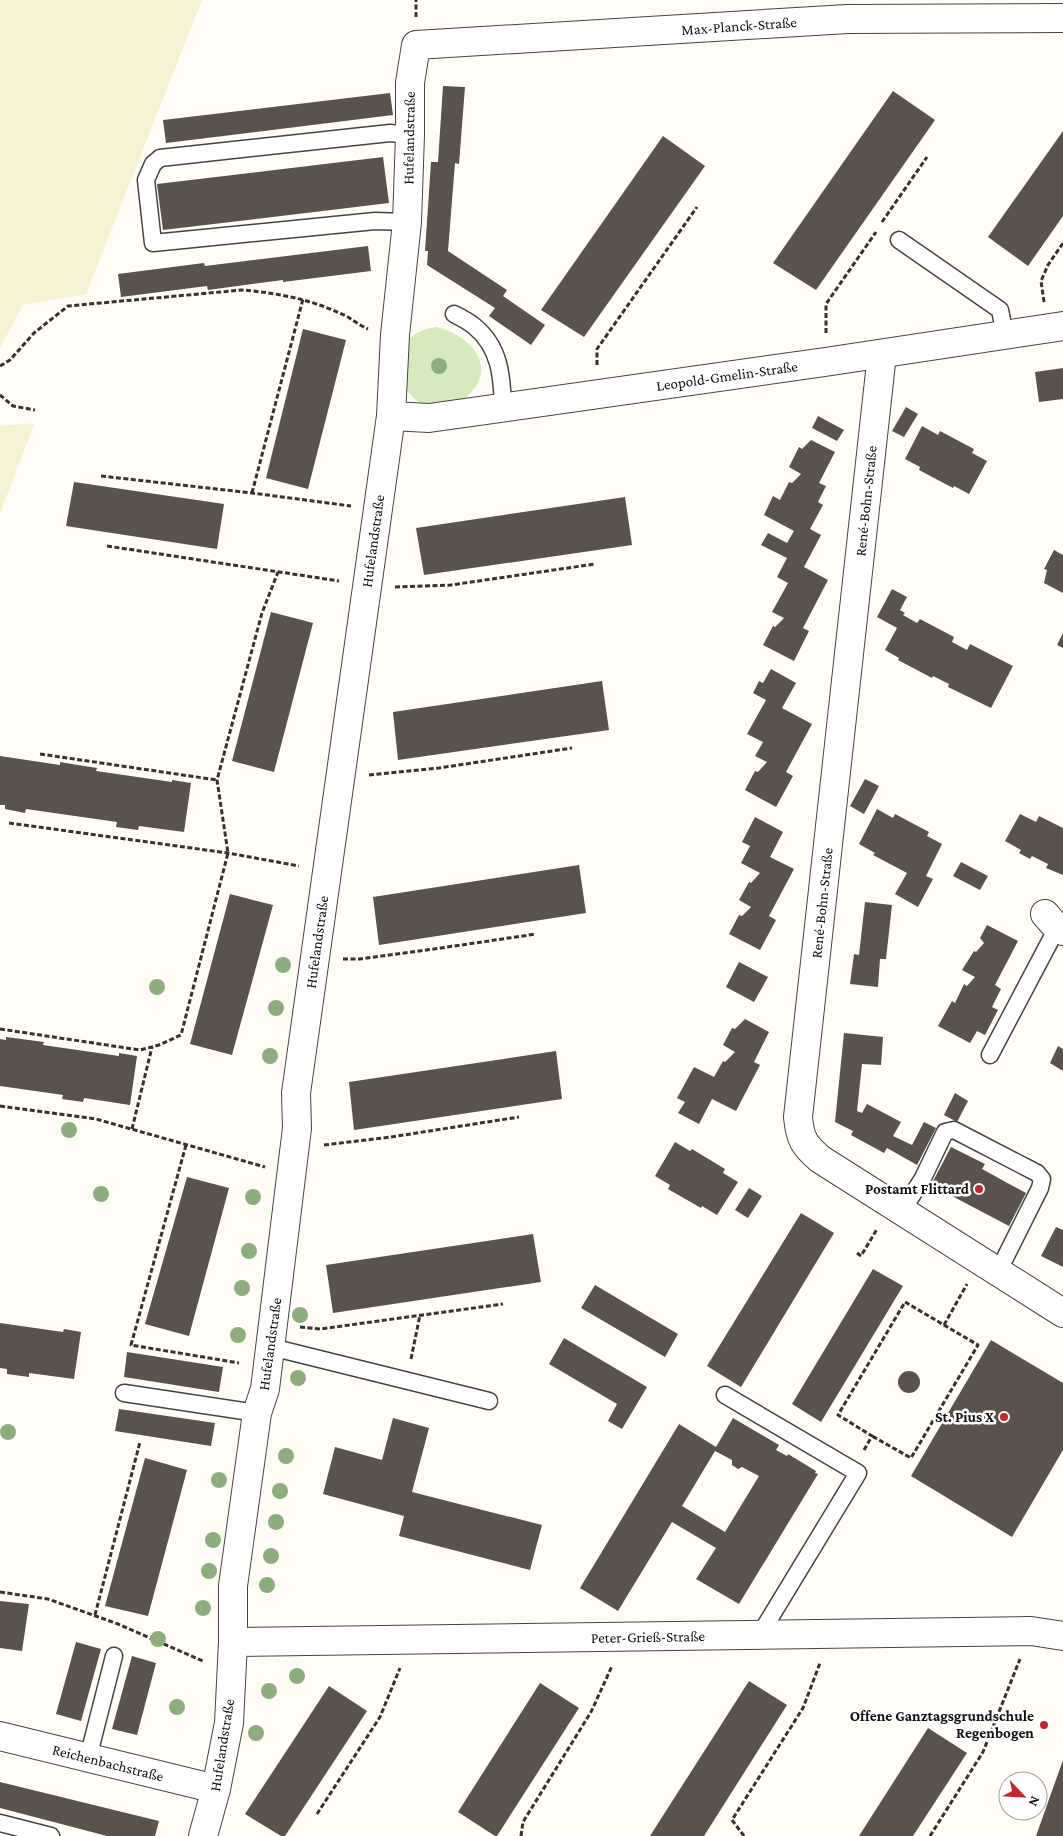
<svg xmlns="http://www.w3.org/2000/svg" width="1063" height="1836" viewBox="0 0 1063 1836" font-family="'Crimson Pro',serif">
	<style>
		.farmland { fill: #f6f3d4 }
		.green { fill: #d5ebbd }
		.building { fill: #5a524d; fill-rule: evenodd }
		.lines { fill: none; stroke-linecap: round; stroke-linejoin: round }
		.lane-casing { stroke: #444; stroke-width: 19 }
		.street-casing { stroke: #444; stroke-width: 30 }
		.path { stroke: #333; stroke-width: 3; stroke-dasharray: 5 2.5; stroke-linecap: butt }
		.lane { stroke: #fff; stroke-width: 16 }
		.street { stroke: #fff; stroke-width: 28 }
		.tree { fill: #8dad7f }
		.poi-dot { fill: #c4262e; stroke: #fff; stroke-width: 2 }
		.labels { text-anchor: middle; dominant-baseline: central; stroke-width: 5; stroke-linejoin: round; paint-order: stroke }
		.street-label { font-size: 15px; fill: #111; stroke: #fff }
		.poi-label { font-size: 15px; font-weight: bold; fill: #111; stroke: #fff; text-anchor: end }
	</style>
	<rect width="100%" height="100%" fill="#fffdf5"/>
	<!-- farmland -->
	<g class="farmland">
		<polygon points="0,0 202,0 86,294 23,305 0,348"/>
		<polygon points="35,423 0,513 0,426"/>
	</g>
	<!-- green -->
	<path class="green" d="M436,327C460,332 492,355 478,383C473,391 468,397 459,401C453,404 446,403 440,404C421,406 412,401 403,383L408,340C416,332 424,329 436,327Z"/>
	<!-- building -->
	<g class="building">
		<polygon points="443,86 465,87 459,164 455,163 448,251 507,290 503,296 545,325 531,345 489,316 495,308 427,265 428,251 425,251 431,162 438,162"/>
		<polygon points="893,91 935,120 816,290 773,263"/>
		<polygon points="390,93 393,115 166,143 163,120"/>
		<polygon points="1063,131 1063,216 1028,266 988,237"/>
		<polygon points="663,136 705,166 584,337 541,310"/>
		<polygon points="383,157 389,203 163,230 157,184"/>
		<polygon points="368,246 371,271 283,282 283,280 208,290 207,286 121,297 118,274 204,263 205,266"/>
		<polygon points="303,329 346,340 308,489 266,478"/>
		<polygon points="1063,368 1063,399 1039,402 1035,372"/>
		<polygon points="906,407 918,414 904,437 892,431"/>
		<polygon points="818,416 844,430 837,441 812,428"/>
		<polygon points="922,426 938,435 940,431 974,449 972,453 987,461 969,494 954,486 953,488 919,470 920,467 905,459"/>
		<polygon points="811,440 835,452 819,483 826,486 818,502 823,505 810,529 821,535 804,567 828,580 803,628 809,631 794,661 763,645 773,626 775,627 784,618 772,612 788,583 777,577 787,558 761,545 768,533 787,543 794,531 764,515 773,496 780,500 789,482 792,483 801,474 789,467 799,447 802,449"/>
		<polygon points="74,482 224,504 217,549 66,526"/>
		<polygon points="625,497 632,545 424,575 416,528"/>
		<polygon points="1054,550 1063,555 1063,593 1044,583 1047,570 1044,569"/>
		<polygon points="892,589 907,597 900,610 905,613 903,615 917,623 920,619 954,637 952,642 967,650 970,644 1013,666 991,708 948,687 949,684 933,676 932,678 898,660 899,658 885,650 897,628 877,617"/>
		<polygon points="271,612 313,623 274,772 232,761"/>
		<polygon points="1063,633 1063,648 1057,645"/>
		<polygon points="771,669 796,683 782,708 812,724 786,772 793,776 776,807 745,790 755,771 758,772 767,762 755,756 763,742 747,734 766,700 753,693 759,681 763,683"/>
		<polygon points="602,681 609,730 398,760 393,712"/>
		<polygon points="0,756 60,765 60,762 78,765 97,768 96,771 172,782 172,780 191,783 184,832 139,826 138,830 116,827 117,822 26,809 25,813 5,809 5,805 0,805"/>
		<polygon points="865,779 879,786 864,814 850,806"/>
		<polygon points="877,809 893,818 895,814 929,832 927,836 942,844 926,876 933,879 918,907 895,894 907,873 873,855 875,853 859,844"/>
		<polygon points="1020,814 1036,822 1039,816 1063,828 1063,875 1046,868 1048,864 1032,856 1030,859 1019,853 1021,850 1005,841"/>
		<polygon points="755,817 783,832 770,857 794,869 769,916 776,920 760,950 729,934 739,915 742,916 751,907 739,900 749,882 751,883 760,873 741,863 750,846 742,842"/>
		<polygon points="961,862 988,876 980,890 953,876"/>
		<polygon points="579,865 586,913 379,945 373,897"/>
		<polygon points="230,894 273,905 232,1055 190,1044"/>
		<polygon points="865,902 892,905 886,959 880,959 878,987 850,984 854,954 859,955"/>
		<polygon points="987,925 1018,941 995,985 1001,989 992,1007 998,1010 985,1035 977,1031 970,1043 938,1026 952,1001 955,1003 964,984 967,986 975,977 962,970 974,951 976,952 984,943 980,938"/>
		<polygon points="739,962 768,977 754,1002 726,987"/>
		<polygon points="745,1019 769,1032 754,1062 760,1065 736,1111 712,1099 699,1124 678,1113 685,1102 677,1098 694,1067 714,1077 723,1061 725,1062 735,1052 723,1045 732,1028 735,1029"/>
		<polygon points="844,1033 883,1037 881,1065 862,1064 857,1111 862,1113 867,1104 901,1122 893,1136 912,1145 924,1122 936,1128 917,1165 887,1148 884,1153 851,1135 853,1131 835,1122"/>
		<polygon points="6,1037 44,1042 43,1045 119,1056 119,1053 137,1056 130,1105 84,1098 83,1102 62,1099 63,1095 0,1086 0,1039 6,1040"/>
		<polygon points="1058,1046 1063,1049 1063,1071 1050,1063"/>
		<polygon points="556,1051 562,1099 354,1130 349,1082"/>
		<polygon points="955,1093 968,1101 957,1122 944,1115"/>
		<polygon points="675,1142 690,1151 692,1149 725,1169 723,1173 738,1182 717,1215 702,1206 701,1208 668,1189 670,1185 655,1176"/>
		<polygon points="951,1147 985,1164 982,1169 1026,1193 1009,1226 931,1185"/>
		<polygon points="187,1177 229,1188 189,1336 145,1324"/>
		<polygon points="749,1188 762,1196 748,1218 735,1210"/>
		<polygon points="801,1213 834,1233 741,1387 707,1366"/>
		<polygon points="1056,1227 1063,1230 1063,1267 1041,1256"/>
		<polygon points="533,1234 541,1282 333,1313 326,1265"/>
		<polygon points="873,1269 903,1286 821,1422 792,1404"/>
		<polygon points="595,1285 678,1334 665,1357 581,1308"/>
		<polygon points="0,1323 63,1332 64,1329 81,1332 74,1379 29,1373 29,1377 7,1374 7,1369 0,1368"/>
		<polygon points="564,1338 647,1387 622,1429 608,1421 617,1404 549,1364"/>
		<polygon points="991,1340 1063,1383 1063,1450 1012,1537 911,1476"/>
		<polygon points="127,1352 223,1367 219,1392 124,1377"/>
		<circle cx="909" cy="1382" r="11"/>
		<polygon points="119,1409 215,1423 211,1446 115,1431"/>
		<polygon points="393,1418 429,1428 412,1492 542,1525 530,1570 399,1536 404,1516 323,1494 335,1447 382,1460"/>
		<path d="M733,1418L779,1445L776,1450L787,1456L788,1454L816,1471L815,1473L818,1474L739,1604L696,1579L716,1548L672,1522L618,1611L580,1588L679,1424L716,1447ZM715,1451L732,1460V1465L738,1469L742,1467L759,1476L725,1532L682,1506Z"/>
		<polygon points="145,1458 187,1470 148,1616 105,1606"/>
		<polygon points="0,1601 29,1604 22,1651 0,1648"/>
		<polygon points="76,1642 101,1649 81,1721 56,1714"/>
		<polygon points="132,1656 156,1663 137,1735 112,1729"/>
		<polygon points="749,1681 787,1705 704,1836 650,1836"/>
		<polygon points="540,1683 579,1708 497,1836 495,1836 458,1812"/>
		<polygon points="329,1686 367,1711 285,1836 281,1836 245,1814"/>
		<polygon points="928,1728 967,1753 913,1836 859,1836"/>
		<polygon points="1063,1760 1063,1836 1036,1836"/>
		<polygon points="0,1782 159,1821 155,1836 107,1836 0,1808"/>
	</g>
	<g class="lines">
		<!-- lane casing -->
		<g class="lane-casing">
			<g id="lane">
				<polyline points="407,222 375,221 153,243 146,180 153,164 160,158 390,133 410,135"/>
				<polyline points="899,240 1000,310 1005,335"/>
				<path d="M454,314C460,317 468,321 474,326C500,347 502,376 503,407"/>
				<polyline points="990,1055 1057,928"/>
				<polyline points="902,1211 923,1178 945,1132 954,1130 1037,1173 1042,1179 1040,1188 998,1272"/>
				<polyline points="271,1347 489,1401"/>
				<polyline points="124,1393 257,1413"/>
				<polyline points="725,1395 858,1473 759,1636"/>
				<polyline points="88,1758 114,1656"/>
				<polyline points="0,1823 51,1836"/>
			</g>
		</g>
		<!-- street casing -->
		<g class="street-casing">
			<g id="street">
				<path d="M882,354L798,1117C800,1139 804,1145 820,1159L1063,1313"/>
				<polyline points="391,416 429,418 825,362 1063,326"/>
				<polyline points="1045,914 1057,928 1063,931"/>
				<polyline points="233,1642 1031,1631 1063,1636"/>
				<polyline points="0,1736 216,1789"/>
				<polyline points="203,1836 216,1789 229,1723 233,1642 233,1586 257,1413 265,1389 297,1128 296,1093 391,416 395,335 407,222 410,135 410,83 416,45 847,19 1063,18"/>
			</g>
		</g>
		<!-- path -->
		<g class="path">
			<polyline points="416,17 416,0"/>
			<polyline points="882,222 927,157"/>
			<polyline points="1044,302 1041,281 1048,265 1063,243"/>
			<polyline points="826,333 826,304 876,232"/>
			<polyline points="597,365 597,349 697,207"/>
			<path d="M0,366L10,360L34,333L68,306L242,290C279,293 314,300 348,317C354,321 361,326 368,329"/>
			<polyline points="0,395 13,406 35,410"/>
			<polyline points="101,476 252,493 351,506"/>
			<polyline points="252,493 303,299"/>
			<polyline points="107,546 339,581"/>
			<polyline points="395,587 451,585 595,564"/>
			<polyline points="40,754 217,780"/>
			<polyline points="369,775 439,768 572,748"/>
			<polyline points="9,823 228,853 299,866"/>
			<polyline points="343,959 360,959 441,948 536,934"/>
			<polyline points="0,1029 140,1050 159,1045 181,1035 228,853 217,780 262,613 278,572"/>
			<polyline points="0,1106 96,1119 265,1167"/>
			<polyline points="132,1129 152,1047"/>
			<polyline points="186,1145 131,1345 239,1363"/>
			<polyline points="324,1145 391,1137 519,1117"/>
			<polyline points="857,1253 861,1256 877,1229"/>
			<polyline points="944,1325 967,1284"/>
			<polyline points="300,1327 320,1329 503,1304"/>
			<polyline points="411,1359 420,1315"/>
			<polyline points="864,1450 872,1436 838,1415 905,1302 978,1345 911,1458 872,1436"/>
			<polyline points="0,1592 48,1599 118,1624 203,1661"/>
			<polyline points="95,1615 140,1442"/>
			<polyline points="317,1814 380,1717 400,1668"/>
			<polyline points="521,1836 523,1822 591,1712 612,1666"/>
			<polyline points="744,1836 732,1820 803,1708 820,1663"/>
			<polyline points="930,1836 983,1752 1020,1659"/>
		</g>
		<!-- lane -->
		<use href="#lane" class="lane"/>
		<!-- street -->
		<use href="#street" class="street"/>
	</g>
	<!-- trees -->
	<g class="tree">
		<circle cx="439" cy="366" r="8"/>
		<circle cx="283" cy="965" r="8"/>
		<circle cx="157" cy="987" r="8"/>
		<circle cx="276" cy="1008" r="8"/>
		<circle cx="270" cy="1056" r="8"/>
		<circle cx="69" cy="1130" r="8"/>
		<circle cx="101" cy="1194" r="8"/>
		<circle cx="253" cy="1197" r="8"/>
		<circle cx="249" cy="1251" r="8"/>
		<circle cx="242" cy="1288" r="8"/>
		<circle cx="300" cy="1315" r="8"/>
		<circle cx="238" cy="1335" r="8"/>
		<circle cx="298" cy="1378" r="8"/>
		<circle cx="8" cy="1432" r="8"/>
		<circle cx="286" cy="1456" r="8"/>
		<circle cx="219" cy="1480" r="8"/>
		<circle cx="280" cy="1491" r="8"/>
		<circle cx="276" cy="1522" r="8"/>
		<circle cx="213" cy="1540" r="8"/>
		<circle cx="271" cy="1556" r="8"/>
		<circle cx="209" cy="1571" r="8"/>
		<circle cx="267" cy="1585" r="8"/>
		<circle cx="203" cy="1608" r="8"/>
		<circle cx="158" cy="1639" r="8"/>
		<circle cx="297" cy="1676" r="8"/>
		<circle cx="269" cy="1691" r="8"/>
		<circle cx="177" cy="1707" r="8"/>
		<circle cx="256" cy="1733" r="8"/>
	</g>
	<!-- markers -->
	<g class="poi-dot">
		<circle cx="979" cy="1189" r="5"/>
		<circle cx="1004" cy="1417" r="5"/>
		<circle cx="1044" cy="1725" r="5"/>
	</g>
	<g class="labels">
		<!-- street labels -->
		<g class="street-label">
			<text transform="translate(739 26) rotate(-4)">Max-Planck-Straße</text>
			<text transform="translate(409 138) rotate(-89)">Hufelandstraße</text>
			<text transform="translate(727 376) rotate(-8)">Leopold-Gmelin-Straße</text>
			<text transform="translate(866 501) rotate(-84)">René-Bohn-Straße</text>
			<text transform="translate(373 541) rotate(-82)">Hufelandstraße</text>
			<text transform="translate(822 903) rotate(-84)">René-Bohn-Straße</text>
			<text transform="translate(317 942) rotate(-82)">Hufelandstraße</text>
			<text transform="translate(270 1344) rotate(-82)">Hufelandstraße</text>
			<text transform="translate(648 1637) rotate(-1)">Peter-Grieß-Straße</text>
			<text transform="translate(222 1745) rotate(-81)">Hufelandstraße</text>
			<text transform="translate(108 1763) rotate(14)">Reichenbachstraße</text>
		</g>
		<!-- poi labels -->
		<g class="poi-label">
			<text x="969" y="1189">Postamt Flittard</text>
			<text x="994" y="1417">St. Pius X</text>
			<text x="1034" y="1716">Offene Ganztagsgrundschule<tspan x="1034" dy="17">Regenbogen</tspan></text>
		</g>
	</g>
	<!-- north arrow -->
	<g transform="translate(1023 1796) rotate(115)"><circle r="24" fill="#ffffff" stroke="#a0a0a0"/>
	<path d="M0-4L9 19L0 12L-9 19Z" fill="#c4262e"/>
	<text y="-8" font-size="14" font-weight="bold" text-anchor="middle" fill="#111111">N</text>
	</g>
</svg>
